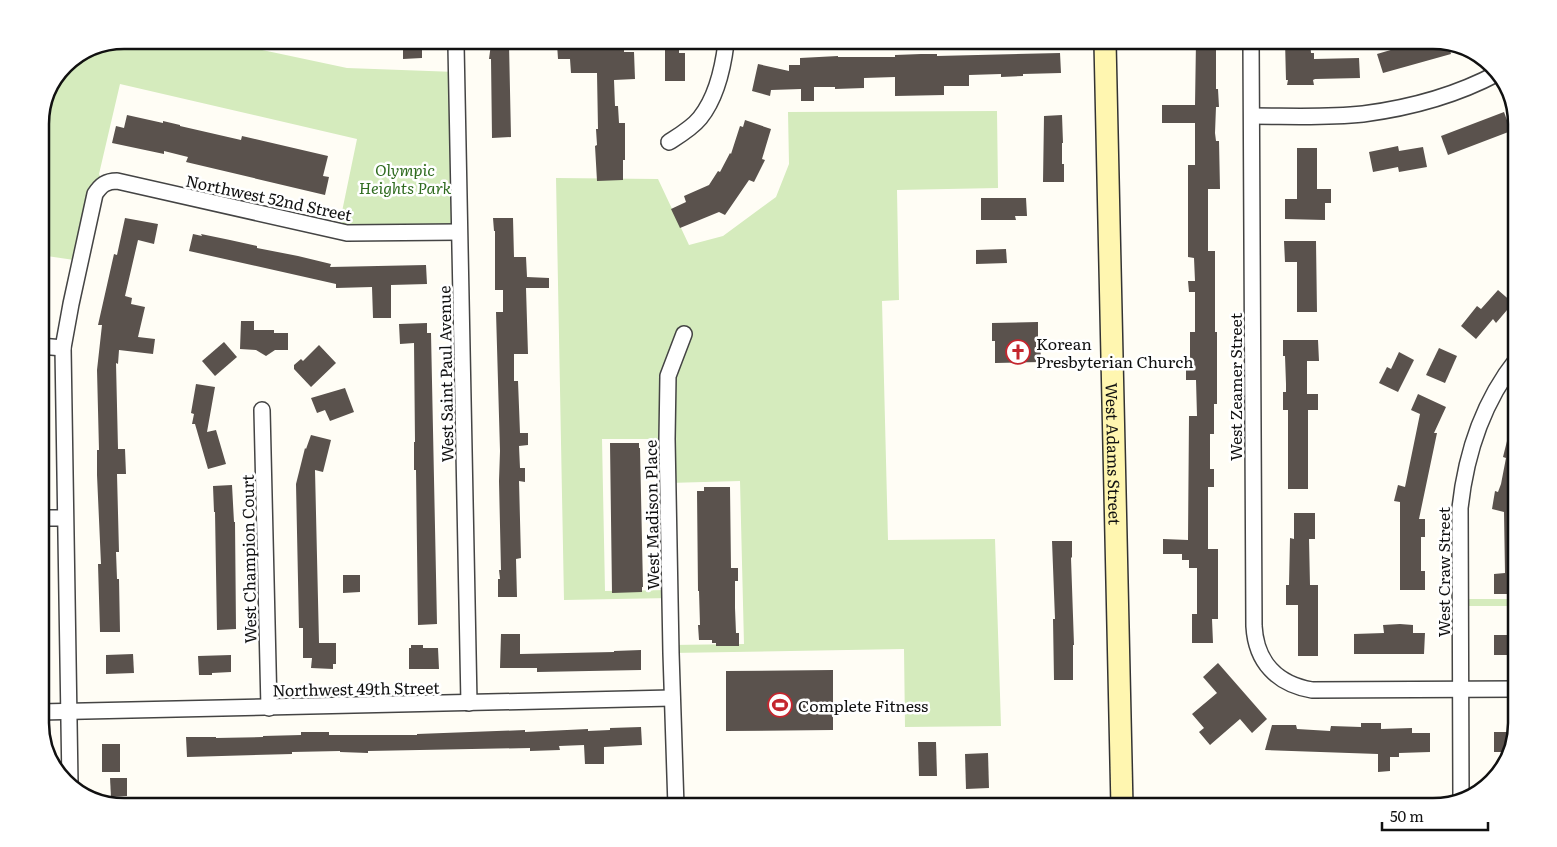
<svg xmlns="http://www.w3.org/2000/svg" width="1557" height="847" viewBox="0 0 1557 847" font-family="Literata,serif">
	<style>
		.green { fill: #d5ebbd }
		.building { fill: #5a524d }
		.lines { fill: none; stroke-linecap: round; stroke-linejoin: round }
		.minor-casing { stroke: #444; stroke-width: 18 }
		.secondary-casing { stroke: #333; stroke-width: 24 }
		.minor { stroke: #fff; stroke-width: 15 }
		.secondary { stroke: #fff6b0; stroke-width: 21 }
		.labels { text-anchor: middle; dominant-baseline: central; stroke-width: 5; stroke-linejoin: round; paint-order: stroke }
		.park-label { font-size: 16px; font-style: italic; fill: #2f6b1f; stroke: #fff }
		.street-label { font-size: 16px; fill: #111; stroke: #fff }
		.poi-label { font-size: 16px; fill: #111; stroke: #fff; text-anchor: start }
		.rim { fill: none; stroke: #111; stroke-width: 2.5 }
	</style>
	<rect width="100%" height="100%" fill="#fffdf5"/>
	<!-- green -->
	<g class="green">
		<polygon points="92,46 243,46 347,68 456,72 459,232 338,231 357,139 120,84 99,174 103,183 81,261 40,255 40,119 65,64"/>
		<polygon points="997,111 998,188 897,190 899,300 882,301 888,540 995,539 1001,726 905,727 904,649 671,653 671,645 744,644 740,481 668,483 667,439 602,439 605,591 670,590 670,598 564,600 556,178 658,179 689,245 723,236 776,197 789,164 788,112"/>
		<polygon points="1460,599 1517,599 1517,606 1461,606"/>
	</g>
	<!-- building -->
	<g class="building">
		<polygon points="1418,40 1433,40 1448,43 1451,54 1383,73 1377,54 1418,42"/>
		<polygon points="1196,41 1216,41 1216,89 1218,89 1219,107 1216,107 1215,133 1216,141 1219,141 1220,189 1208,189 1208,251 1215,251 1215,332 1217,332 1217,404 1214,404 1214,434 1210,434 1210,469 1214,469 1214,487 1208,487 1208,549 1218,549 1218,619 1212,619 1213,643 1192,643 1192,614 1197,614 1197,568 1189,568 1189,560 1182,560 1182,554 1163,554 1163,539 1188,540 1189,416 1197,416 1196,380 1186,380 1186,361 1190,361 1190,332 1195,332 1195,292 1189,292 1188,281 1195,281 1194,258 1188,257 1188,165 1195,165 1195,123 1162,123 1162,105 1195,105"/>
		<polygon points="1285,41 1310,41 1311,53 1314,53 1314,59 1359,58 1360,78 1315,79 1313,80 1314,85 1287,85 1288,80 1286,80"/>
		<polygon points="491,44 509,44 511,137 492,138 491,59 489,59"/>
		<polygon points="557,44 590,45 591,49 624,48 624,52 634,52 635,79 614,80 615,106 618,106 619,123 625,123 625,160 623,160 623,180 597,181 595,146 597,145 596,129 598,129 597,73 571,73 570,59 558,59"/>
		<polygon points="403,45 422,45 422,58 403,59"/>
		<polygon points="665,49 679,49 679,53 685,53 685,81 665,81"/>
		<polygon points="1060,53 1061,73 1023,74 1023,76 1001,77 1001,74 969,75 969,86 944,86 944,95 895,96 895,77 864,78 864,88 835,89 835,87 814,87 814,101 801,101 801,89 771,90 770,96 752,91 758,64 789,71 789,65 800,65 800,58 838,56 838,57 895,57 895,55 921,54 937,54 937,56"/>
		<polygon points="1504,112 1511,131 1448,155 1441,136"/>
		<polygon points="127,115 163,123 163,121 180,125 180,126 241,140 242,136 328,156 323,176 329,177 325,195 186,162 188,157 164,151 164,154 112,143 116,126 124,128"/>
		<polygon points="1062,115 1063,143 1062,143 1062,164 1064,164 1064,182 1043,182 1044,116"/>
		<polygon points="745,120 771,129 762,159 765,160 754,182 749,180 725,215 719,212 680,228 671,209 686,202 684,196 709,185 718,171 720,172 730,153 731,154 740,126 743,127"/>
		<polygon points="1398,146 1399,151 1423,147 1427,167 1399,172 1398,167 1373,172 1369,152"/>
		<polygon points="1297,148 1317,148 1317,189 1331,189 1331,203 1325,203 1325,220 1285,219 1285,199 1297,199"/>
		<polygon points="981,198 1026,198 1027,216 1015,216 1016,220 981,220"/>
		<polygon points="125,218 158,224 154,244 138,240 125,296 132,298 131,304 145,307 138,337 155,339 153,354 119,350 118,364 116,363 118,449 125,449 126,474 117,474 119,552 116,552 117,579 119,579 120,632 100,632 98,564 101,564 97,475 97,450 99,450 97,370 102,325 98,325 114,254 117,255"/>
		<polygon points="493,218 513,218 514,257 526,257 527,277 549,278 549,288 526,288 528,354 514,354 514,381 518,381 520,433 528,433 528,445 519,446 520,468 525,468 525,482 519,481 521,558 516,559 517,597 498,597 498,579 500,579 499,570 501,570 499,481 500,451 496,312 503,312 503,290 495,290 495,231 494,231"/>
		<polygon points="193,234 202,236 201,234 230,240 257,246 257,248 298,256 331,264 330,267 426,265 427,284 391,285 391,318 373,318 372,287 336,288 336,284 189,251"/>
		<polygon points="1284,241 1316,241 1317,312 1297,312 1297,262 1285,262"/>
		<polygon points="1006,249 1007,263 976,264 976,250"/>
		<polygon points="1498,290 1513,303 1496,323 1493,319 1476,339 1461,326 1477,306 1481,309"/>
		<polygon points="241,321 254,321 254,330 274,330 274,333 288,333 288,350 275,350 266,356 256,350 240,349"/>
		<polygon points="1038,322 1038,340 1040,340 1041,362 995,363 995,341 992,341 992,323"/>
		<polygon points="427,323 427,333 431,333 437,624 418,625 416,470 414,470 414,442 415,442 414,343 400,344 399,324"/>
		<polygon points="1283,340 1318,340 1319,361 1307,361 1307,394 1318,394 1318,410 1308,410 1308,489 1288,489 1288,410 1283,410 1283,392 1286,392 1286,384 1285,356 1283,356"/>
		<polygon points="224,342 237,357 215,376 202,361"/>
		<polygon points="319,345 336,363 311,387 294,369 294,365 301,359 303,361"/>
		<polygon points="1439,348 1457,356 1445,383 1426,375"/>
		<polygon points="1399,352 1414,360 1398,392 1379,383 1387,367 1391,369"/>
		<polygon points="196,384 215,387 207,432 216,430 226,464 208,469 195,424 192,424 194,414 191,413"/>
		<polygon points="345,388 354,412 330,421 325,410 317,413 311,398"/>
		<polygon points="1418,394 1446,407 1434,433 1437,433 1419,519 1425,519 1425,537 1421,537 1421,571 1425,571 1425,590 1400,590 1400,502 1394,501 1398,485 1405,487 1420,414 1411,410"/>
		<polygon points="1512,431 1517,432 1517,504 1512,524 1517,524 1517,594 1494,594 1494,574 1505,573 1504,512 1492,509 1495,491 1498,492 1501,484 1506,458 1503,457 1507,441 1510,442"/>
		<polygon points="311,435 331,440 323,472 315,470 319,643 336,643 336,664 333,664 333,669 311,668 312,658 303,658 303,628 299,628 296,484 305,448 306,449"/>
		<polygon points="610,443 639,443 639,448 640,448 643,587 642,587 642,592 612,593"/>
		<polygon points="232,485 234,522 235,522 236,629 217,630 215,512 214,512 213,486"/>
		<polygon points="704,487 730,487 731,568 738,568 738,581 735,581 735,608 736,633 739,633 739,646 716,646 716,643 712,643 712,640 699,640 698,625 700,625 699,591 698,591 697,491 704,491"/>
		<polygon points="1294,513 1315,513 1315,539 1309,539 1310,585 1318,585 1318,656 1298,656 1298,605 1286,605 1286,585 1289,585 1290,538 1294,539"/>
		<polygon points="1052,541 1072,541 1072,557 1071,558 1074,645 1073,645 1073,680 1054,680 1053,619 1055,619"/>
		<polygon points="343,575 360,575 360,592 343,593"/>
		<polygon points="1400,624 1413,625 1413,633 1425,633 1424,654 1354,654 1354,634 1384,633 1383,625"/>
		<polygon points="501,634 520,634 520,654 614,652 614,651 641,650 641,670 537,672 537,668 500,668"/>
		<rect x="1494" y="635" width="23" height="20"/>
		<polygon points="411,645 423,645 423,648 438,648 439,669 409,669 409,648 411,648"/>
		<polygon points="133,654 134,673 106,674 106,655"/>
		<polygon points="231,655 231,672 212,673 212,675 199,675 198,656"/>
		<polygon points="1218,663 1267,719 1252,733 1240,719 1210,745 1199,732 1204,728 1192,714 1217,693 1203,677"/>
		<polygon points="833,670 833,730 726,731 726,671"/>
		<polygon points="1361,723 1381,723 1381,729 1412,728 1412,733 1430,733 1430,752 1399,753 1399,757 1390,757 1390,771 1378,772 1378,754 1265,750 1272,725 1296,725 1297,729 1330,731 1331,726 1361,727"/>
		<polygon points="641,727 642,745 604,747 604,764 585,764 584,745 559,746 560,750 530,751 530,748 368,751 368,753 340,752 340,751 292,752 292,754 187,757 186,737 216,737 216,738 263,737 263,736 301,735 301,732 329,732 329,735 417,735 417,734 525,730 525,732 588,729 588,731 610,730 610,728"/>
		<polygon points="1494,732 1515,732 1510,752 1494,752"/>
		<polygon points="918,742 936,742 937,776 919,776"/>
		<rect x="102" y="744" width="18" height="28"/>
		<polygon points="988,753 989,788 966,789 965,754"/>
		<polygon points="110,778 127,778 127,796 111,797"/>
	</g>
	<g class="lines">
		<!-- minor casing -->
		<g class="minor-casing">
			<g id="minor">
				<path d="M1251,41L1254,626C1256,662 1277,684 1312,690L1517,689"/>
				<polyline points="456,45 469,703"/>
				<path d="M1252,116C1288,116 1326,118 1363,114C1409,108 1457,95 1498,73"/>
				<path d="M669,142C680,135 692,128 700,118C716,98 723,68 726,43"/>
				<polyline points="40,346 63,348"/>
				<polyline points="262,410 269,708"/>
				<polyline points="40,518 65,518"/>
				<polyline points="40,712 672,698"/>
				<path d="M70,784L63,348L71,304L95,194C101,185 106,181 117,181L347,233L459,232"/>
				<path d="M1461,799L1460,508C1466,453 1482,403 1517,359"/>
				<polyline points="676,807 671,653 667,439 668,376 684,334"/>
			</g>
		</g>
		<!-- secondary casing -->
		<g class="secondary-casing">
			<g id="secondary">
				<path id="s1" d="M1105,42L1122,807"/>
			</g>
		</g>
		<!-- minor -->
		<use href="#minor" class="minor"/>
		<!-- secondary -->
		<use href="#secondary" class="secondary"/>
	</g>
	<!-- icons -->
	<defs>
		<g id="church-ring" transform="scale(1.25)"><circle r="9.5" fill="#fff" stroke="#c4262e" stroke-width="1.5"/><path d="M-1.2-6h2.4v3.5h3.3v2.4h-3.3V6h-2.4V-.1h-3.3v-2.4h3.3Z" fill="#c4262e"/></g>
		<g id="stadium-ring" transform="scale(1.25)"><circle r="9.5" fill="#fff" stroke="#c4262e" stroke-width="1.5"/><path d="M0-5a6.5 5 0 1 0 0 10a6.5 5 0 1 0 0-10ZM-3.5-1.8h7v3.6h-7Z" fill="#c4262e"/></g>
	</defs>
	<g fill-rule="evenodd">
		<use href="#church-ring" x="1018" y="352"/>
		<use href="#stadium-ring" x="780" y="705"/>
	</g>
	<g class="labels">
		<!-- park labels -->
		<g class="park-label">
			<text x="405" y="169">Olympic<tspan x="405" dy="18">Heights Park</tspan></text>
		</g>
		<!-- street labels -->
		<g class="street-label">
			<text transform="translate(269 197) rotate(12)">Northwest 52nd Street</text>
			<text transform="translate(445 374) rotate(-91)">West Saint Paul Avenue</text>
			<text transform="translate(1235 387) rotate(-90)">West Zeamer Street</text>
			<text stroke="none"><textPath href="#s1" startOffset="412">West Adams Street</textPath></text>
			<text transform="translate(651 515) rotate(-91)">West Madison Place</text>
			<text transform="translate(248 559) rotate(-91)">West Champion Court</text>
			<text transform="translate(1443 572) rotate(-90)">West Craw Street</text>
			<text transform="translate(356 688) rotate(-1)">Northwest 49th Street</text>
		</g>
		<!-- poi labels -->
		<g class="poi-label">
			<text x="1036" y="343">Korean<tspan x="1036" dy="18">Presbyterian Church</tspan></text>
			<text x="798" y="705">Complete Fitness</text>
		</g>
	</g>
	<!-- crop -->
	<path d="M0 0H1557V847H0ZM124 49H1433A75 75 0 0 1 1508 124V723A75 75 0 0 1 1433 798H124A75 75 0 0 1 49 723V124A75 75 0 0 1 124 49Z" fill="#fff" fill-rule="evenodd"/>
	<path class="rim" d="M124 49H1433A75 75 0 0 1 1508 124V723A75 75 0 0 1 1433 798H124A75 75 0 0 1 49 723V124A75 75 0 0 1 124 49Z"/>
	<!-- scale -->
	<path d="M1382 822v8h106v-8" fill="none" stroke="#111111" stroke-width="2.5"/>
	<text x="1390" y="822" font-size="15" fill="#111111" stroke="#ffffff" stroke-width="4" paint-order="stroke">50 m</text>
</svg>
